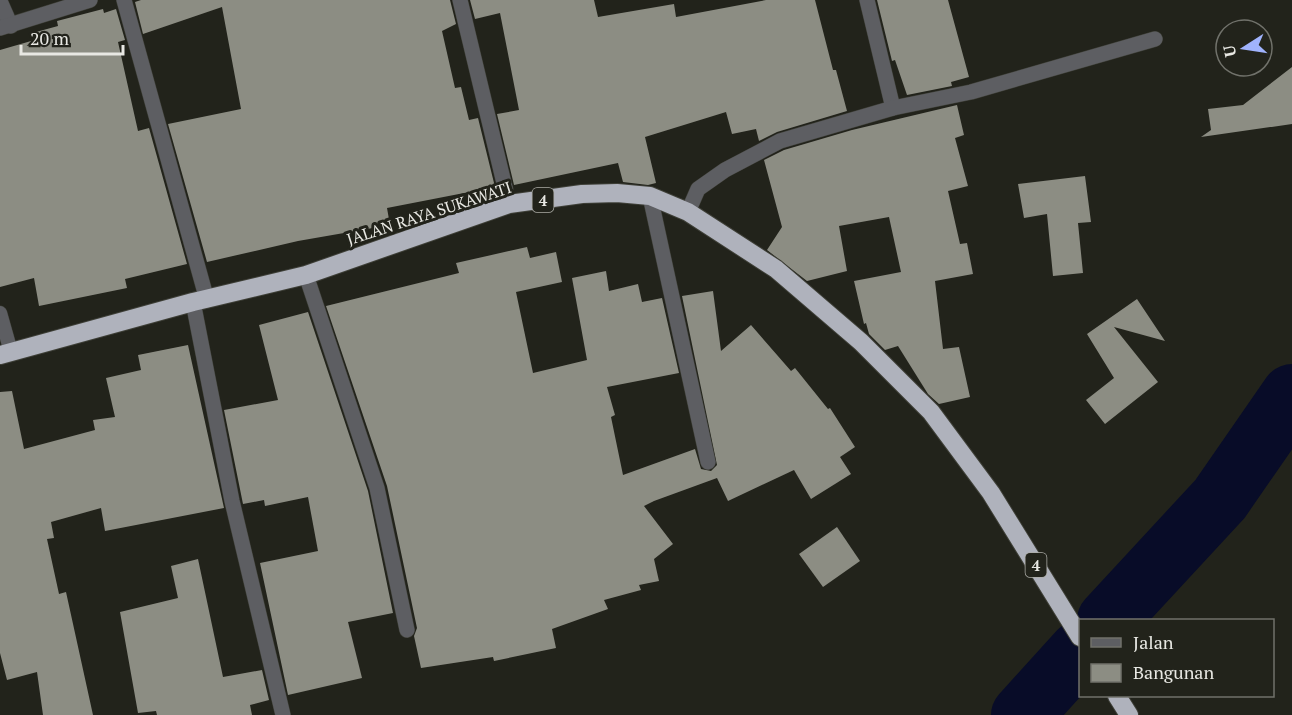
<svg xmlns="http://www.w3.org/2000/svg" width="1292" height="715" viewBox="0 0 1292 715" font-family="'PT Serif',serif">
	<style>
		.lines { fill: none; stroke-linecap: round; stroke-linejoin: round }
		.river { stroke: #080c28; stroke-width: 62 }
		.building { fill: #8c8d83 }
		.lane-casing { stroke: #3e3f37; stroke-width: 15 }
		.street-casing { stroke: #3e3f37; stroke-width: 16 }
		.highway-casing { stroke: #3e3f37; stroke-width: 20 }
		.lane { stroke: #5d5e62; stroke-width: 14 }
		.street { stroke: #5d5e62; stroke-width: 15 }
		.highway { stroke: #afb2bc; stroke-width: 18 }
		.labels { text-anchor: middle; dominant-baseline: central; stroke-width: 6; stroke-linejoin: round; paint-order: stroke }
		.shield { fill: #22231b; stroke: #adada7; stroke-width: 1.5 }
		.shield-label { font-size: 15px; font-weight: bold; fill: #e8e8e3 }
		.street-label { font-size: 16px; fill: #e8e8e3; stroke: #22231b }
	</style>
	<rect width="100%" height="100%" fill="#22231b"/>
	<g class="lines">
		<!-- river -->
		<g class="river">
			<polyline points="1108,620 1220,499 1292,395"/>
			<polyline points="1022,715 1080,651"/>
		</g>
	</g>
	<!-- building -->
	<g class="building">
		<polygon points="141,0 450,0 456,24 442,31 455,88 461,87 469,120 478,118 495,187 387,208 390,225 298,241 207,262 168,124 241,109 222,7 143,34 135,2"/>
		<polygon points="470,0 594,0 598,17 674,4 676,17 766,0 815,0 833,70 836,70 847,111 777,132 759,141 756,129 732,134 726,112 645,137 656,183 648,185 623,182 618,163 514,185 497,114 519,110 500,13 475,19"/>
		<polygon points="877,0 948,0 969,77 951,82 952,86 907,95 895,60 892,61"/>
		<polygon points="103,9 104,13 116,9 125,40 118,42 138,131 149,128 187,264 125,279 127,288 39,306 34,278 0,287 0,50 38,39 36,32 58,26 57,21"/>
		<polygon points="1292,67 1292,124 1201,137 1211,130 1208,109 1243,105"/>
		<polygon points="957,105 964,135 955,138 968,186 948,191 960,244 967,243 973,274 935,281 943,349 959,347 970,397 939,404 928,394 898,346 885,350 869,334 866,323 864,324 854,281 901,272 889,217 839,226 847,271 807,281 767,250 782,227 764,160 784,150 852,130"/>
		<polygon points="1085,176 1091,222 1078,223 1083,273 1053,276 1047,214 1024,218 1018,184"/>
		<polygon points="527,247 530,258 556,252 562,282 516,292 533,373 587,360 572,278 606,271 609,291 638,284 642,302 662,298 679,373 607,387 615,415 611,417 623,475 695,449 701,469 711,471 717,465 682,296 713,291 721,351 751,325 791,371 795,368 828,409 830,408 855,447 840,457 851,474 811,499 794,470 728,501 717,478 654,501 644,506 673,544 654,559 659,581 639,585 641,590 604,600 608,609 552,629 556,648 494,661 493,657 421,668 414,636 417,628 387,486 326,306 459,273 456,263"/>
		<polygon points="1137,299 1165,341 1114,327 1158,382 1105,424 1086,400 1114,378 1087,334"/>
		<polygon points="308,312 368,491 393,613 348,622 362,678 288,695 260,563 318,551 308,497 265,506 264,500 243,504 224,410 278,400 259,325"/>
		<polygon points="188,345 224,508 105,531 101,508 51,522 54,538 47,539 59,594 66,592 93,715 43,715 37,672 7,680 0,653 0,392 12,391 24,449 95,430 93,420 115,417 106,378 141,370 138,355"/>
		<polygon points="837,527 860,561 823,587 799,554"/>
		<polygon points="198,559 223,677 262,670 269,700 250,705 252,715 157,715 156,711 138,713 120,612 178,598 171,566"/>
	</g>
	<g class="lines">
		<!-- lane casing -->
		<g class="lane-casing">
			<polyline id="lane" points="0,313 11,352"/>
		</g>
		<!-- street casing -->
		<g class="street-casing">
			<g id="street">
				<polyline points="124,0 207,300"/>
				<polyline points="460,0 509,204"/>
				<polyline points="867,0 893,108"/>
				<polyline points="0,1 11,26"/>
				<polyline points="0,28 90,0"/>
				<polyline points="650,196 708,462"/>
				<polyline points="688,212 698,189 725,170 780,141 893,108 971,92 1155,39"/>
				<polyline points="306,275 377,488 407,630"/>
				<polyline points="193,302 232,501 283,715"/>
			</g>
		</g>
		<!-- highway casing -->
		<g class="highway-casing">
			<g id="highway">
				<polyline points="0,355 193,302 306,275 509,204 582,194 617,193 650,196 688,212 776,269 861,342 931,412 991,493 1080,637"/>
				<polyline points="1117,696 1129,715"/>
			</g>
		</g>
		<!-- lane -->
		<use href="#lane" class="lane"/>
		<!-- street -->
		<use href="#street" class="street"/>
		<!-- highway -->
		<use href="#highway" class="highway"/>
	</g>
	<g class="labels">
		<!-- shield labels -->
		<g class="shield">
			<rect x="532.5" y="188" width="21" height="24" rx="4.5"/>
			<rect x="1025.5" y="553" width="21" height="24" rx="4.5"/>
		</g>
		<g class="shield-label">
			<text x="543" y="200">4</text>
			<text x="1036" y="565">4</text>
		</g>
		<!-- street labels -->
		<g class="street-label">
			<text transform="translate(429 213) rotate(-18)">JALAN RAYA SUKAWATI</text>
		</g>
	</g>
	<!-- legend -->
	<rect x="1079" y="619" width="195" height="78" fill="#22231b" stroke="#71726b" stroke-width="1.5"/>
	<rect x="1091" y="638" width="30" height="9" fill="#5d5e62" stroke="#71726b" stroke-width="1.5"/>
	<text x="1133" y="649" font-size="18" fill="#e8e8e3">Jalan</text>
	<rect x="1091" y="664" width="30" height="18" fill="#8c8d83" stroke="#71726b" stroke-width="1.5"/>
	<text x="1133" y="679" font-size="18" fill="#e8e8e3">Bangunan</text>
	<!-- north arrow -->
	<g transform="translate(1244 48) rotate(258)"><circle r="28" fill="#22231b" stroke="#71726b" stroke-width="1.5"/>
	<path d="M0-4.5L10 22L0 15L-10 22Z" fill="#a0b3fd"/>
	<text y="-9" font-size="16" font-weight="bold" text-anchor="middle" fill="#e8e8e3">U</text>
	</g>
	<!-- scale -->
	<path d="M21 45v9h102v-9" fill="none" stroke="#e8e8e3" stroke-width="3"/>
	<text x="30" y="45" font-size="18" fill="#e8e8e3" stroke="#22231b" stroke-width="4.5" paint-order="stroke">20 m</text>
</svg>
